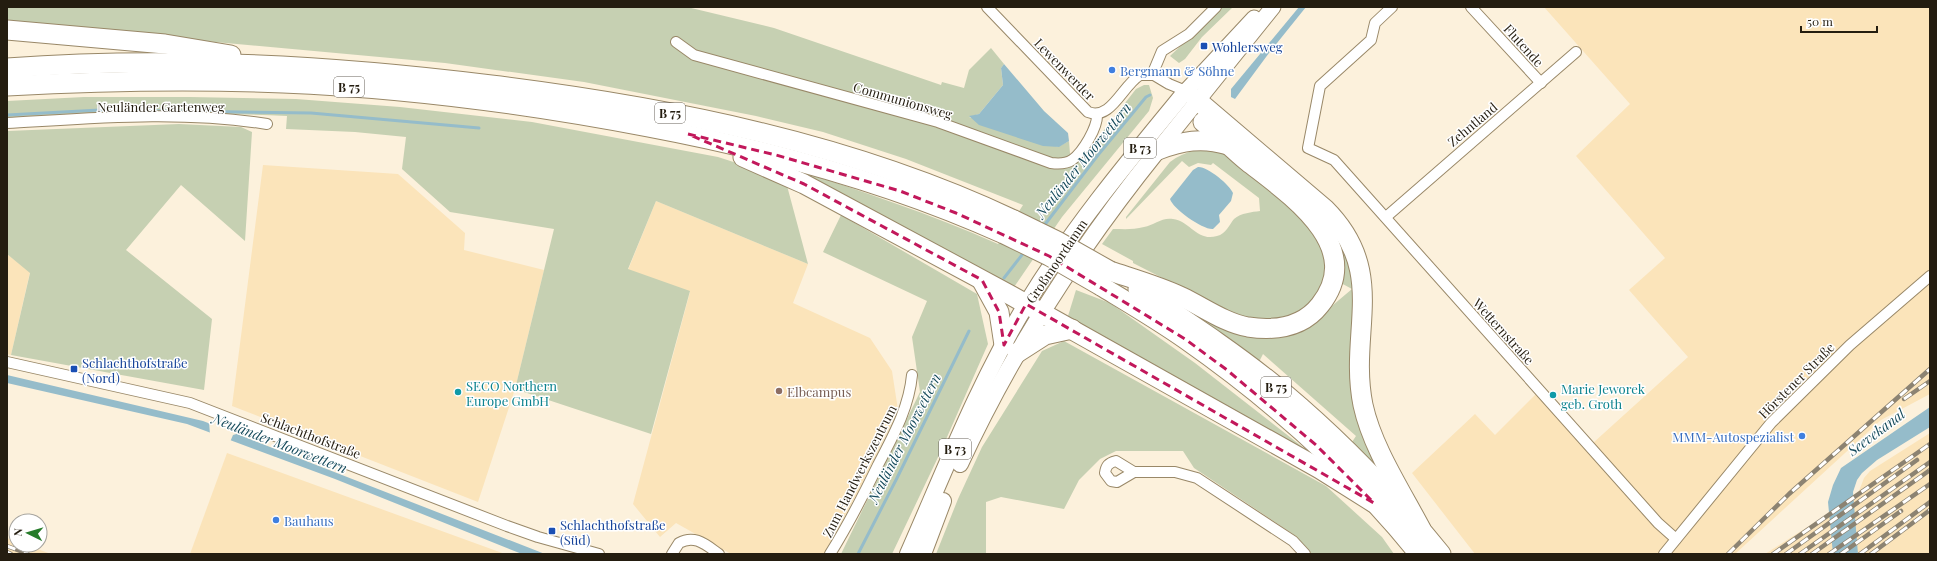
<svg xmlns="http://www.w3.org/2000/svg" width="1937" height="561" viewBox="0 0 1937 561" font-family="'Playfair Display',serif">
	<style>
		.built { fill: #fbe4ba }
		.green { fill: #c6d0b2 }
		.water { fill: #95bcca }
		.pier { fill: #fcf1dc }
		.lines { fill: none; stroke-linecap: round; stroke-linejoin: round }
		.stream { stroke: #95bcca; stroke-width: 3 }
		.street-casing { stroke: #998868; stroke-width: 12 }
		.secondary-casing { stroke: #998868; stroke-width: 17 }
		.primary-casing { stroke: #998868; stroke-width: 18 }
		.highway-casing { stroke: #998868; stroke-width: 21 }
		.street { stroke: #fff; stroke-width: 10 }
		.secondary { stroke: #fff; stroke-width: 15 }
		.primary { stroke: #fff; stroke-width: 16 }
		.highway { stroke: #fff; stroke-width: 19 }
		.rail-casing { stroke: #8c8372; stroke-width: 4.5 }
		.rail { stroke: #fff; stroke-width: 3; stroke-dasharray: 9; stroke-linecap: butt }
		.highway-bridge-casing { stroke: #998868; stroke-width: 21; stroke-linecap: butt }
		.highway-bridge { stroke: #fff; stroke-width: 19 }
		.marked { fill: none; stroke: #c2185b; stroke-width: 3; stroke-dasharray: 8 5; stroke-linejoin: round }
		.transit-dot { fill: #1a4fb4; stroke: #fff; stroke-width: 1.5 }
		.shop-dot { fill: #3f7fe0; stroke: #fff; stroke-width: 1.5 }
		.education-dot { fill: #8d6e63; stroke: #fff; stroke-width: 1.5 }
		.culture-dot { fill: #0f9aa8; stroke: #fff; stroke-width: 1.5 }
		.labels { text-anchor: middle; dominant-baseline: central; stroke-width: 3; stroke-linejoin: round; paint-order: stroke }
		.shield { fill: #fff; stroke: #666158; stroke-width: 1 }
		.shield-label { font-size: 12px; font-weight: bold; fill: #241d10 }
		.street-label { font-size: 13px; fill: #241d10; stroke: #fff }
		.transit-label { font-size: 13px; fill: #164399; stroke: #fff; text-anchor: start }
		.shop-label { font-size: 13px; fill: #366cbe; stroke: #fff; text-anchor: start }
		.culture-label { font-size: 13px; fill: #0d838f; stroke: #fff; text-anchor: start }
		.education-label { font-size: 13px; fill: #785e54; stroke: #fff; text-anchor: start }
		.water-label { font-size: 14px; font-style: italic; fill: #164b5c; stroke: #fff }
	</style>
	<rect width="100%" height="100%" fill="#fcf1dc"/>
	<!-- built -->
	<g class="built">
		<polygon points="1544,7 1930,7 1930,394 1881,420 1735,554 1475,554 1412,473 1475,414 1495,435 1543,387 1593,443 1688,357 1629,290 1665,258 1576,156 1630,104"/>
		<polygon points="263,165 398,174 465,233 464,250 544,270 515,389 478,502 232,406"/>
		<polygon points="656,201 808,264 793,303 870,338 892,371 898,410 861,486 824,554 731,554 676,523 660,537 633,504 690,292 628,270"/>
		<polygon points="7,254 30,272 11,355 7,354"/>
		<polygon points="1930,433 1930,554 1765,554 1820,519 1859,491 1864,478 1870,471"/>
		<polygon points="227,453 505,554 190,554"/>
		<polygon points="7,538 16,541 16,545 27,545 51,554 7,554"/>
	</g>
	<!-- green -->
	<g class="green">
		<path d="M7,7H687L774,28L941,85L942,82L964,88L969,70L991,48L1004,64L1001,68L1003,85L979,114L969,117L1058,147L1069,141L1071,166L1086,153L1136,89L1144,85H1149L1153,98L1149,111L1062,217L1012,290L791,168C861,191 931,214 998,244L1023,205L906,159L823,132L756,116L584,82L445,63L7,23Z"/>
		<polygon points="1222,7 1233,7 1202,37 1185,59 1179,63 1170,56"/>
		<path d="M84,97H190L296,99L400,107L532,122L718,157L752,168L786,182L808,264L656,201L628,269L690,291L651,434L515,389L554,229L450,212L402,169L406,137L355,132L286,129L287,116C193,112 101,113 7,118V101Z"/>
		<polygon points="179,124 241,127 252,132 245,241 181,185 126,250 212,319 204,390 11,355 30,273 7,254 7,131"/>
		<path d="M1221,147L1308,220L1327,257L1322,291L1298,315L1265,323L1231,313L1133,263V261L1102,244L1113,229C1123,229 1133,230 1144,227C1154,225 1162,217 1173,219C1190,221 1197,242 1217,236C1226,234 1229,225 1234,219C1241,213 1252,212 1260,211L1259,198L1213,163L1211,165L1198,163L1189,167L1182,161L1126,219V217L1170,162C1185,150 1202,149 1221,147Z"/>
		<polygon points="841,215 977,294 988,344 940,453 892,554 841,554 920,392 912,337 927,301 823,252"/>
		<polygon points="1336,230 1356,278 1379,470 1352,442 1356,436 1263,354 1259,362 1189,310 1287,334 1301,332 1352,289 1339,282"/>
		<polygon points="1076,290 1110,303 1195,363 1313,455 1176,381 1068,316"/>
		<polygon points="1064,341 1326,486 1382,537 1394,554 1312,554 1296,536 1194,468 1183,451 1116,451 1100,459 1079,480 1064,509 1001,497 986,502 986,554 936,554 958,499 982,447 1042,351"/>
	</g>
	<!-- water -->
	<g class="water">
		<polygon points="1299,7 1306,7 1269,53 1235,99 1231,97 1231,89"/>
		<polygon points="1004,64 1044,111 1068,133 1069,141 1059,147 1043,146 979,125 969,116 979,114 1003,85 1001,68"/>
		<path d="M1198,167C1207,166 1230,185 1233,193L1231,201L1219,215L1220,222L1213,229C1203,230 1173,209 1170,199L1193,170Z"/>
		<polygon points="7,375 203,421 545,554 522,554 335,479 187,424 7,383"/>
		<polygon points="1930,407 1930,427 1877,460 1862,473 1857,480 1853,492 1858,554 1833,554 1828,502 1833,485 1841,468"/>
	</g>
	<!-- pier -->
	<polygon class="pier" points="209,421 240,433 233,435 230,442 210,435"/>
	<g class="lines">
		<!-- stream -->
		<g class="stream">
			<polyline points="7,115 100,110 311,113 479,128"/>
			<polyline points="1043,227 1098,155 1146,97 1150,95"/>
			<polyline points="1004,278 1025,251"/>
			<polyline points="858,554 897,478 969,331"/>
		</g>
		<!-- street casing -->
		<g class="street-casing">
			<g id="street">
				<path d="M987,7L1088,112C1111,121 1122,86 1140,75H1154L1169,84L1186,91"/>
				<polyline points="1392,7 1375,23 1371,40 1320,86 1308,148 1334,160 1658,523 1676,539"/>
				<polyline points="1471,7 1541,83"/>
				<path d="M676,42L694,55L938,122L1051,163C1059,164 1066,164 1072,160C1083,152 1098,127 1097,114"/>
				<polyline points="1152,75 1162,51 1189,34 1216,7"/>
				<path d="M7,123C93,118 181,110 267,124"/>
				<polyline points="1386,217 1576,52"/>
				<polyline points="7,362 190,403 507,526 538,537 599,554"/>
				<path d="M1134,472L1117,482L1111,481L1105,473C1106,466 1108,463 1116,461L1134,472H1175L1197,478L1293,541L1305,554"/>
				<path d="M672,554L679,543C695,534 706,545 719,554"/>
				<path d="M830,554C848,525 863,496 878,465C893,436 909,408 912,375"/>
				<polyline points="1664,554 1771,423 1850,345 1930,276"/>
			</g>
		</g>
		<!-- secondary casing -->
		<g class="secondary-casing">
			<g id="secondary">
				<polyline points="1186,91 1254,18"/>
				<polyline points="1158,150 1273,7"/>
			</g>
		</g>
		<!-- primary casing -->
		<g class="primary-casing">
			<g id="primary">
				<path d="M960,464C1012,351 1080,247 1158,150"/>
				<path d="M908,554C945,470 979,382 1027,303C1073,227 1130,159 1186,91L1198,101"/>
				<polyline points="923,554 943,501"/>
			</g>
		</g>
		<!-- highway casing -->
		<g class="highway-casing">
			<g id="highway">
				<polyline points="7,30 165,44 231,55"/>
				<path d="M7,68C168,56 331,65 491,85C669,107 851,143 1014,220"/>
				<path d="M7,86C99,81 191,79 283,83C405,88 528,104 648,127C770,150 891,183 1004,234"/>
				<path d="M1198,101L1325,209C1389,273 1348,331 1363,405C1372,447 1401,491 1421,529"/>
				<path d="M1158,150C1182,141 1202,137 1228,145"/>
				<polyline points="743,157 804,184 1012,296 1320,469 1374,503"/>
				<path d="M1110,271C1134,279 1159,286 1182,297C1203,307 1225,323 1248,327C1275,331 1302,328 1320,305C1367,246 1289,194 1248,162C1232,149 1219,135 1203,122"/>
				<polyline points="982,281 999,312 1004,345"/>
				<path d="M1101,286C1129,303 1158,320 1185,339C1272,400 1353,472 1419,554"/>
				<path d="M1138,289C1188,322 1239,355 1284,393C1341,441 1394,496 1441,554"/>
				<polyline points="1017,353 1045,335 1072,329"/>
			</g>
		</g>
		<!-- street -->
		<use href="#street" class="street"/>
		<!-- secondary -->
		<use href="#secondary" class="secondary"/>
		<!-- primary -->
		<use href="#primary" class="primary"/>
		<!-- highway -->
		<use href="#highway" class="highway"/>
		<!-- rail casing -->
		<g class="rail-casing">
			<g id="rail">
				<polyline points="1904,399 1930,381"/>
				<polyline points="7,546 28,554"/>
				<polyline points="7,552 11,554"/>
				<polyline points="1728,554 1789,494 1930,369"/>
				<polyline points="1773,554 1930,444"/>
				<polyline points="1786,554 1917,460"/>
				<polyline points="1800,554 1930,462"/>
				<polyline points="1812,554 1930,470"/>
				<polyline points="1829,554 1930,484"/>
				<polyline points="1841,554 1901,511"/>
				<polyline points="1860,554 1930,502"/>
				<polyline points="1871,554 1930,510"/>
			</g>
		</g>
		<!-- rail -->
		<use href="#rail" class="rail"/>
		<!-- highway-bridge casing -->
		<g class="highway-bridge-casing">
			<g id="highway-bridge">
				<polyline points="1014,220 1057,241 1110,271"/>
				<polyline points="1004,234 1049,256 1101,286"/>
			</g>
		</g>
		<!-- highway-bridge -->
		<use href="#highway-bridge" class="highway-bridge"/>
	</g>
	<!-- marked area -->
	<path class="marked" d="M688,134L776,155L900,191L956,213L1049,256L1185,339L1227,370L1316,445L1374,503L1026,304L1004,345L999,312L982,280L804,184Z"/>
	<!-- markers -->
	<g class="transit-dot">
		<rect x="1200" y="42" width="8" height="8" rx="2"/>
		<rect x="70" y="365" width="8" height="8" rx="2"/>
		<rect x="548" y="527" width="8" height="8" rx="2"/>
	</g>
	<g class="shop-dot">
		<circle cx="1112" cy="70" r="4"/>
		<circle cx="1802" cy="436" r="4"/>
		<circle cx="276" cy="520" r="4"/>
	</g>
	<circle class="education-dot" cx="779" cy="391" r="4"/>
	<g class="culture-dot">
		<circle cx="458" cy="392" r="4"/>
		<circle cx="1553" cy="395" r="4"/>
	</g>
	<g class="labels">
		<!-- shield labels -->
		<g class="shield">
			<rect x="334" y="77" width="30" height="20" rx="3"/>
			<rect x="655" y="103" width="30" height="20" rx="3"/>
			<rect x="1124" y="138" width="32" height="20" rx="3"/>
			<rect x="1261" y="377" width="30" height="20" rx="3"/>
			<rect x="939" y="439" width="32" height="20" rx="3"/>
		</g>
		<g class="shield-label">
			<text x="349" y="87">B 75</text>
			<text x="670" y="113">B 75</text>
			<text x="1140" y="148">B 73</text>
			<text x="1276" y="387">B 75</text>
			<text x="955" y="449">B 73</text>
		</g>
		<!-- street labels -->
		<g class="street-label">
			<text transform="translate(1524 45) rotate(48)">Flutende</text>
			<text transform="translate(1065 69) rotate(46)">Lewenwerder</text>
			<text transform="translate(903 100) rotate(16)">Communionsweg</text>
			<text x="161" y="106">Neuländer Gartenweg</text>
			<text transform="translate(1472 124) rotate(-40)">Zehntland</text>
			<text transform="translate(1056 261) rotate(-56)">Großmoordamm</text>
			<text transform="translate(1504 331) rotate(48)">Wetternstraße</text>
			<text transform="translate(1796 380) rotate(-45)">Hörstener Straße</text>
			<text transform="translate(311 435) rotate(21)">Schlachthofstraße</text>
			<text transform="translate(859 471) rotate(-63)">Zum Handwerkszentrum</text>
		</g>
		<!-- transit labels -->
		<g class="transit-label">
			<text x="1212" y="46">Wohlersweg</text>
			<text x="82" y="362">Schlachthofstraße<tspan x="82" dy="15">(Nord)</tspan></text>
			<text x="560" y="524">Schlachthofstraße<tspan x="560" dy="15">(Süd)</tspan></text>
		</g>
		<!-- shop labels -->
		<g class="shop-label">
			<text x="1120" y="70">Bergmann &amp; Söhne</text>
			<text x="1794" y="436" text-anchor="end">MMM-Autospezialist</text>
			<text x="284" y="520">Bauhaus</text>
		</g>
		<!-- culture labels -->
		<g class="culture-label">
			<text x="466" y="385">SECO Northern<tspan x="466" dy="15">Europe GmbH</tspan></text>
			<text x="1561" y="388">Marie Jeworek<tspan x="1561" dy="15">geb. Groth</tspan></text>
		</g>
		<!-- education labels -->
		<g class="education-label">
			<text x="787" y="391">Elbcampus</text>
		</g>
		<!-- water labels -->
		<g class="water-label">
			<text transform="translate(1083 160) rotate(-51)">Neuländer Moorwettern</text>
			<text transform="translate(1876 432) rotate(-37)">Seevekanal</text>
			<text transform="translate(904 438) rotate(-63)">Neuländer Moorwettern</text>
			<text transform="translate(280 443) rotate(21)">Neuländer Moorwettern</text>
		</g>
	</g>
	<!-- border -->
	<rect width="1937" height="561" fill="none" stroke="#241d10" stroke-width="16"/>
	<!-- north arrow -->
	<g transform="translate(28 533) rotate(275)"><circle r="19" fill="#ffffff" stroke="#a7a59f"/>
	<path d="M0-3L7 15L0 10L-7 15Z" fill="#267c2a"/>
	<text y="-6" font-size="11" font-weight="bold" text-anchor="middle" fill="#241d10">N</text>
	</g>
	<!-- scale -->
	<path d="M1801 26v6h76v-6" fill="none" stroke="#241d10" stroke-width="2"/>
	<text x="1807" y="26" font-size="12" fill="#241d10" stroke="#ffffff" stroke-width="3" paint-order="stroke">50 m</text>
</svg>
